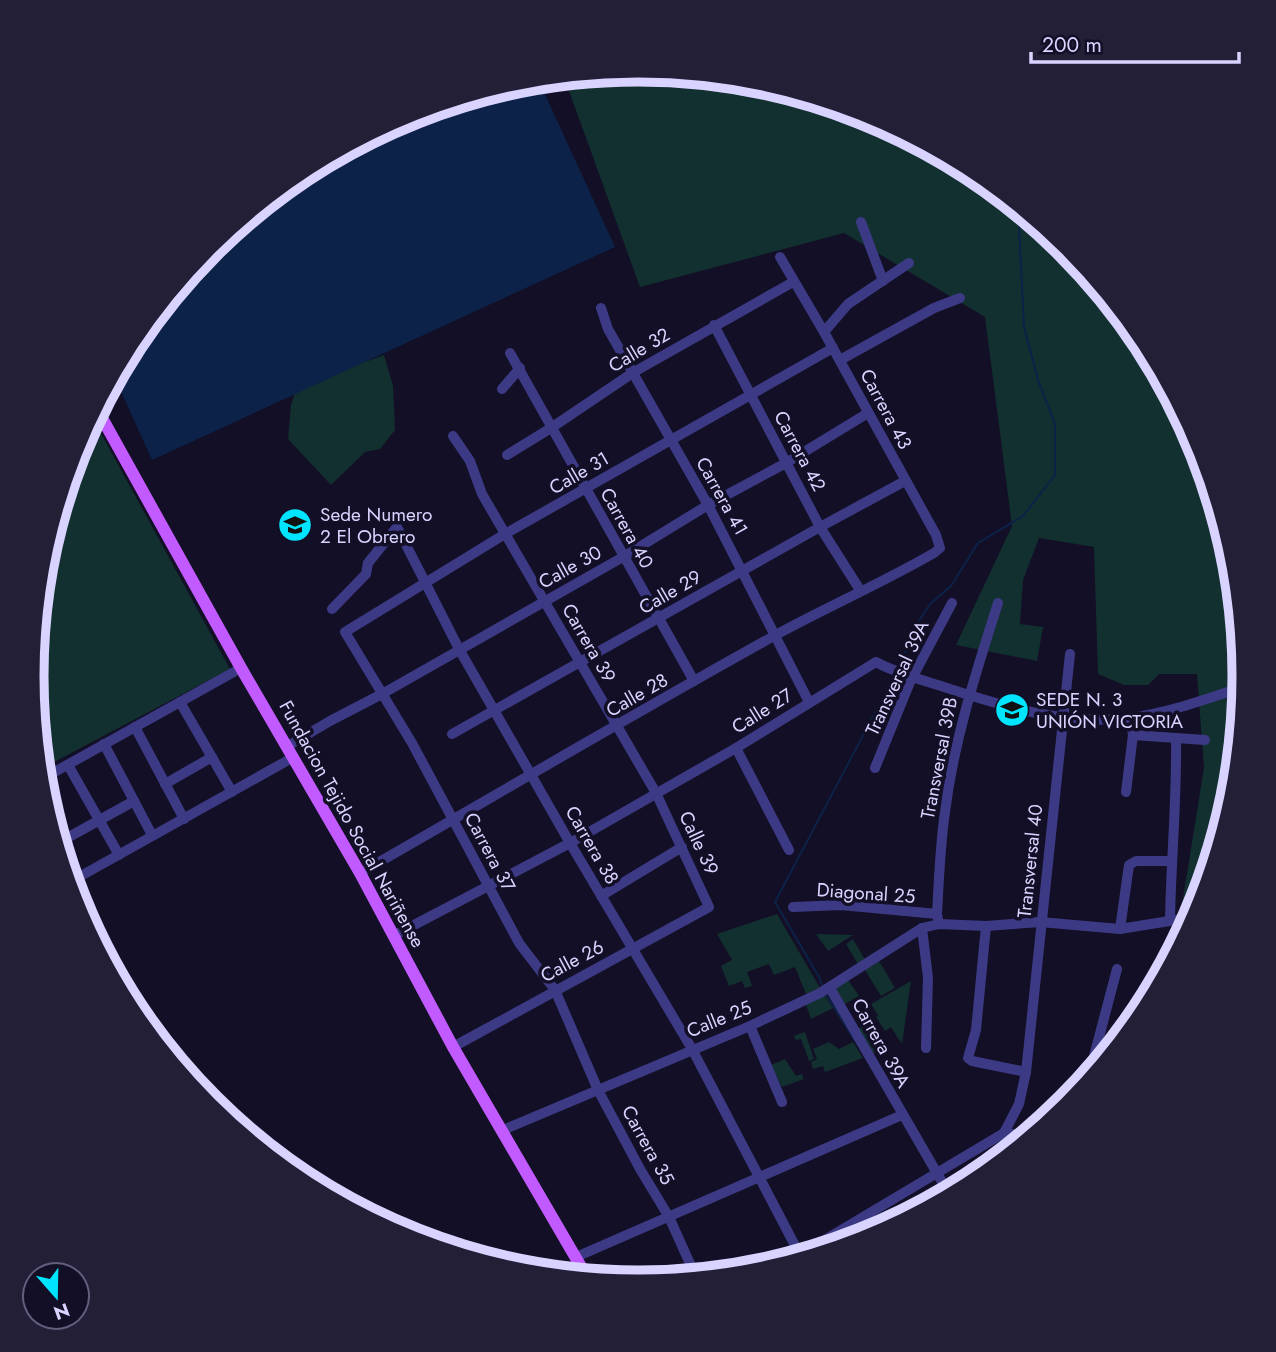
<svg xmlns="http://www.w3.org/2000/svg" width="1276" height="1352" viewBox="0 0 1276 1352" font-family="Jost,sans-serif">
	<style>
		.green { fill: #12302f }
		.water { fill: #0c2248 }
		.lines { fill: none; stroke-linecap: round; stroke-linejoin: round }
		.stream { stroke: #0c2248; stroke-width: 2 }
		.minor { stroke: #3d3a85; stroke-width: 10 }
		.major { stroke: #c25bff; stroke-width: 12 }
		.labels { text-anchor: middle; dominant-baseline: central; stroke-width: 7; stroke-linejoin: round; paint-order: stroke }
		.street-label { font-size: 19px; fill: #d9d4ff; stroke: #130f26 }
		.poi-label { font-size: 19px; fill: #d9d4ff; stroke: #130f26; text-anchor: start }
		.rim { fill: none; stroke: #d9d4ff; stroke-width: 9 }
	</style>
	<rect width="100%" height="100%" fill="#130f26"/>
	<!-- green -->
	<g class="green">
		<polygon points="638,70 757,81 870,116 975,172 1067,247 1143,339 1198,444 1233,558 1244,676 1233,795 1198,908 1174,954 1204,768 1197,674 1159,674 1148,685 1124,685 1098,674 1094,547 1039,538 1023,580 1020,624 1043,627 1037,661 956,645 1012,526 985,317 844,233 640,287 564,77"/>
		<polygon points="384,355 393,386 395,430 380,449 365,452 331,485 288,439 291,405 297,387"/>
		<polygon points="92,417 230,669 41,769 32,676 43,557 78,444"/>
		<polygon points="777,914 820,988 806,994 795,967 774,975 769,964 747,972 752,986 745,988 742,981 729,986 721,966 732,960 717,934"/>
		<polygon points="816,934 853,935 828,951"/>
		<polygon points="853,939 865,960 858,964 846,944"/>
		<polygon points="879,961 895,988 881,996 865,970"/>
		<polygon points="848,980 859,996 845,1004 835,988"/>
		<polygon points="911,981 902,1044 891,1027 885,1031 876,1017 878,1015 871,1004"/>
		<polygon points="824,994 833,1008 811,1019 806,1005"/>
		<polygon points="1145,1007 1092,1074 1086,1069"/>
		<polygon points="865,1025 872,1036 876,1034 885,1048 871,1055 857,1029"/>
		<polygon points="805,1032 814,1059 809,1061 801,1039 796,1040 794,1036"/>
		<polygon points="829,1042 839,1049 853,1042 863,1058 825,1072 823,1066 813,1069 811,1062 817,1059 813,1049"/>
		<polygon points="785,1059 796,1076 802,1074 804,1079 782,1087 771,1065"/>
	</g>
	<!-- water -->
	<polygon class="water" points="538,79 615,247 152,460 114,376 134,339 209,247 301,171 406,116 520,81"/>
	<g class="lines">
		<!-- stream -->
		<g class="stream">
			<polyline points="899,666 920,619 931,603 951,586 978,543 1023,516 1055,475 1055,424 1038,380 1024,327 1018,207"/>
			<polyline points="823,988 819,977 775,902 895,675"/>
			<polyline points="825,993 857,1044"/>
		</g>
		<!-- minor -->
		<g class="minor">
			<polyline points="861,222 883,281"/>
			<polyline points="601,308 608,329 708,505 809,702"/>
			<polyline points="714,325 820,527 860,590"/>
			<polyline points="824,332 848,304 909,263"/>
			<polyline points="510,353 694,681"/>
			<polyline points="840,360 934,308 960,298"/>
			<polyline points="502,389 520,368"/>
			<polyline points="507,455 551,428 634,372 793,282"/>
			<polyline points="332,609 366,574 368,563 397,527 459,649 570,843 692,1049 800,1255"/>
			<polyline points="180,702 232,792"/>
			<polyline points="135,727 184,819"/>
			<polyline points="452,734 820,527 905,481"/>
			<polyline points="1133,735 1205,740"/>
			<polyline points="104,744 152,835"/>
			<polyline points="286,747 330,721 382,694 623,557 708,505 786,463 868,413"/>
			<polyline points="736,748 789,850"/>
			<polyline points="68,765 119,855"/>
			<polyline points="875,768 910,682 952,603"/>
			<polyline points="42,779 241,668"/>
			<polyline points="165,784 212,757"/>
			<polyline points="1126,792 1133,735 1130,718"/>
			<polyline points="58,843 134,801"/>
			<path d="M360,873C498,794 635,713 774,636C827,607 882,583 934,553L940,548L936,535L824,332L780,257"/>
			<polyline points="70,882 292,758"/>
			<polyline points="601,896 682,847"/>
			<polyline points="793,907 841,905 937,914"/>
			<path d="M1170,920C1171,860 1177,800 1176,740"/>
			<path d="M939,924L937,914C939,880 940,846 945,812C954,740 976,672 998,603"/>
			<polyline points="986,926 976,1030 968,1058 972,1061 1026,1072"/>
			<polyline points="922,928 928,978 926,1048"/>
			<polyline points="1120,929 1129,865 1136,861 1171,861"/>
			<path d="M393,936L570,843L736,748L876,662C896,673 919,679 941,686C1001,706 1066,726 1130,718C1169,713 1206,699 1243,687"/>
			<polyline points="830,988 949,1194"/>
			<polyline points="750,1026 782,1102"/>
			<polyline points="453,1047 709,907 656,793 482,494 470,461 453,436"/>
			<polyline points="1088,1079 1117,969"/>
			<polyline points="503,1130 750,1026 820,993 922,928 939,924 986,926 1040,922 1120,929 1194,917"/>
			<polyline points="1004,1133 1029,1136"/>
			<polyline points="576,1257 902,1115"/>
			<polyline points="791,1260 1004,1133 1019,1104 1026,1072 1070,654"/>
			<polyline points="696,1277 669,1217 640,1169 598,1090 555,990 519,943 412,743 345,632 505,534 833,348"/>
		</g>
		<!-- major -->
		<polyline class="major" points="97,409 241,668 360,873 453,1047 587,1277"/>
	</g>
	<!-- icons -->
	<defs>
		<g id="school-disc" transform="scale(1.75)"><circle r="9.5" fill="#00e5ff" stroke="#130f26"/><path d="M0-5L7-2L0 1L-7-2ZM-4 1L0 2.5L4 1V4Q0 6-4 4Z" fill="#111"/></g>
	</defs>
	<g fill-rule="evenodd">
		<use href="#school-disc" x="295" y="525"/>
		<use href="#school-disc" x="1012" y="710"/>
	</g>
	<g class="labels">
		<!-- street labels -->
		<g class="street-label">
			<text transform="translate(639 350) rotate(-31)">Calle 32</text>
			<text transform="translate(886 409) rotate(62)">Carrera 43</text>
			<text transform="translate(800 451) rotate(62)">Carrera 42</text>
			<text transform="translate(579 473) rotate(-30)">Calle 31</text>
			<text transform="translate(722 496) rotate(61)">Carrera 41</text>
			<text transform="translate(627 528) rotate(61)">Carrera 40</text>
			<text transform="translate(570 567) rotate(-29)">Calle 30</text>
			<text transform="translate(670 592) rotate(-30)">Calle 29</text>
			<text transform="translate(589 643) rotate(60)">Carrera 39</text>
			<text transform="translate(897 678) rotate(-65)">Transversal 39A</text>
			<text transform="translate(637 695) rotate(-30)">Calle 28</text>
			<text transform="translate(762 711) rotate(-32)">Calle 27</text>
			<text transform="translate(939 758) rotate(-79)">Transversal 39B</text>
			<text transform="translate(352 824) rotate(61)">Fundacion Tejido Social Nariñense</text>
			<text transform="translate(699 843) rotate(65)">Calle 39</text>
			<text transform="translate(592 845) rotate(60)">Carrera 38</text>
			<text transform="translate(490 852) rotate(62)">Carrera 37</text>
			<text transform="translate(1030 861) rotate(-84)">Transversal 40</text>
			<text transform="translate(866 893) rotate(4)">Diagonal 25</text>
			<text transform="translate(572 961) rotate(-28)">Calle 26</text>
			<text transform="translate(719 1019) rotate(-22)">Calle 25</text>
			<text transform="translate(881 1043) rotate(61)">Carrera 39A</text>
			<text transform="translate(648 1145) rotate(61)">Carrera 35</text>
		</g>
		<!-- poi labels -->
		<g class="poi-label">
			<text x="320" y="514">Sede Numero<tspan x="320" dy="22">2 El Obrero</tspan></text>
			<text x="1036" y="699">SEDE N. 3<tspan x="1036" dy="22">UNIÓN VICTORIA</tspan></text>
		</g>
	</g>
	<!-- crop -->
	<path d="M0 0H1276V1352H0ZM44 676a594 594 0 1 1 1188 0a594 594 0 1 1-1188 0Z" fill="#231f37" fill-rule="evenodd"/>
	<path class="rim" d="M44 676a594 594 0 1 1 1188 0a594 594 0 1 1-1188 0Z"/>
	<!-- north arrow -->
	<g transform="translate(56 1296) rotate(160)"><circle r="33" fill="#130f26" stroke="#625e7d" stroke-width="2"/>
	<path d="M0-5L12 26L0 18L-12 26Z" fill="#00e5ff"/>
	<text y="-10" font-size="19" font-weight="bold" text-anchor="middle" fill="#d9d4ff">N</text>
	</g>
	<!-- scale -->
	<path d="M1031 52v10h208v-10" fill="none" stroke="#d9d4ff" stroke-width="3.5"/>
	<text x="1042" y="52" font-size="21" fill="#d9d4ff" stroke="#130f26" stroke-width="5" paint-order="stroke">200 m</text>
</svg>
